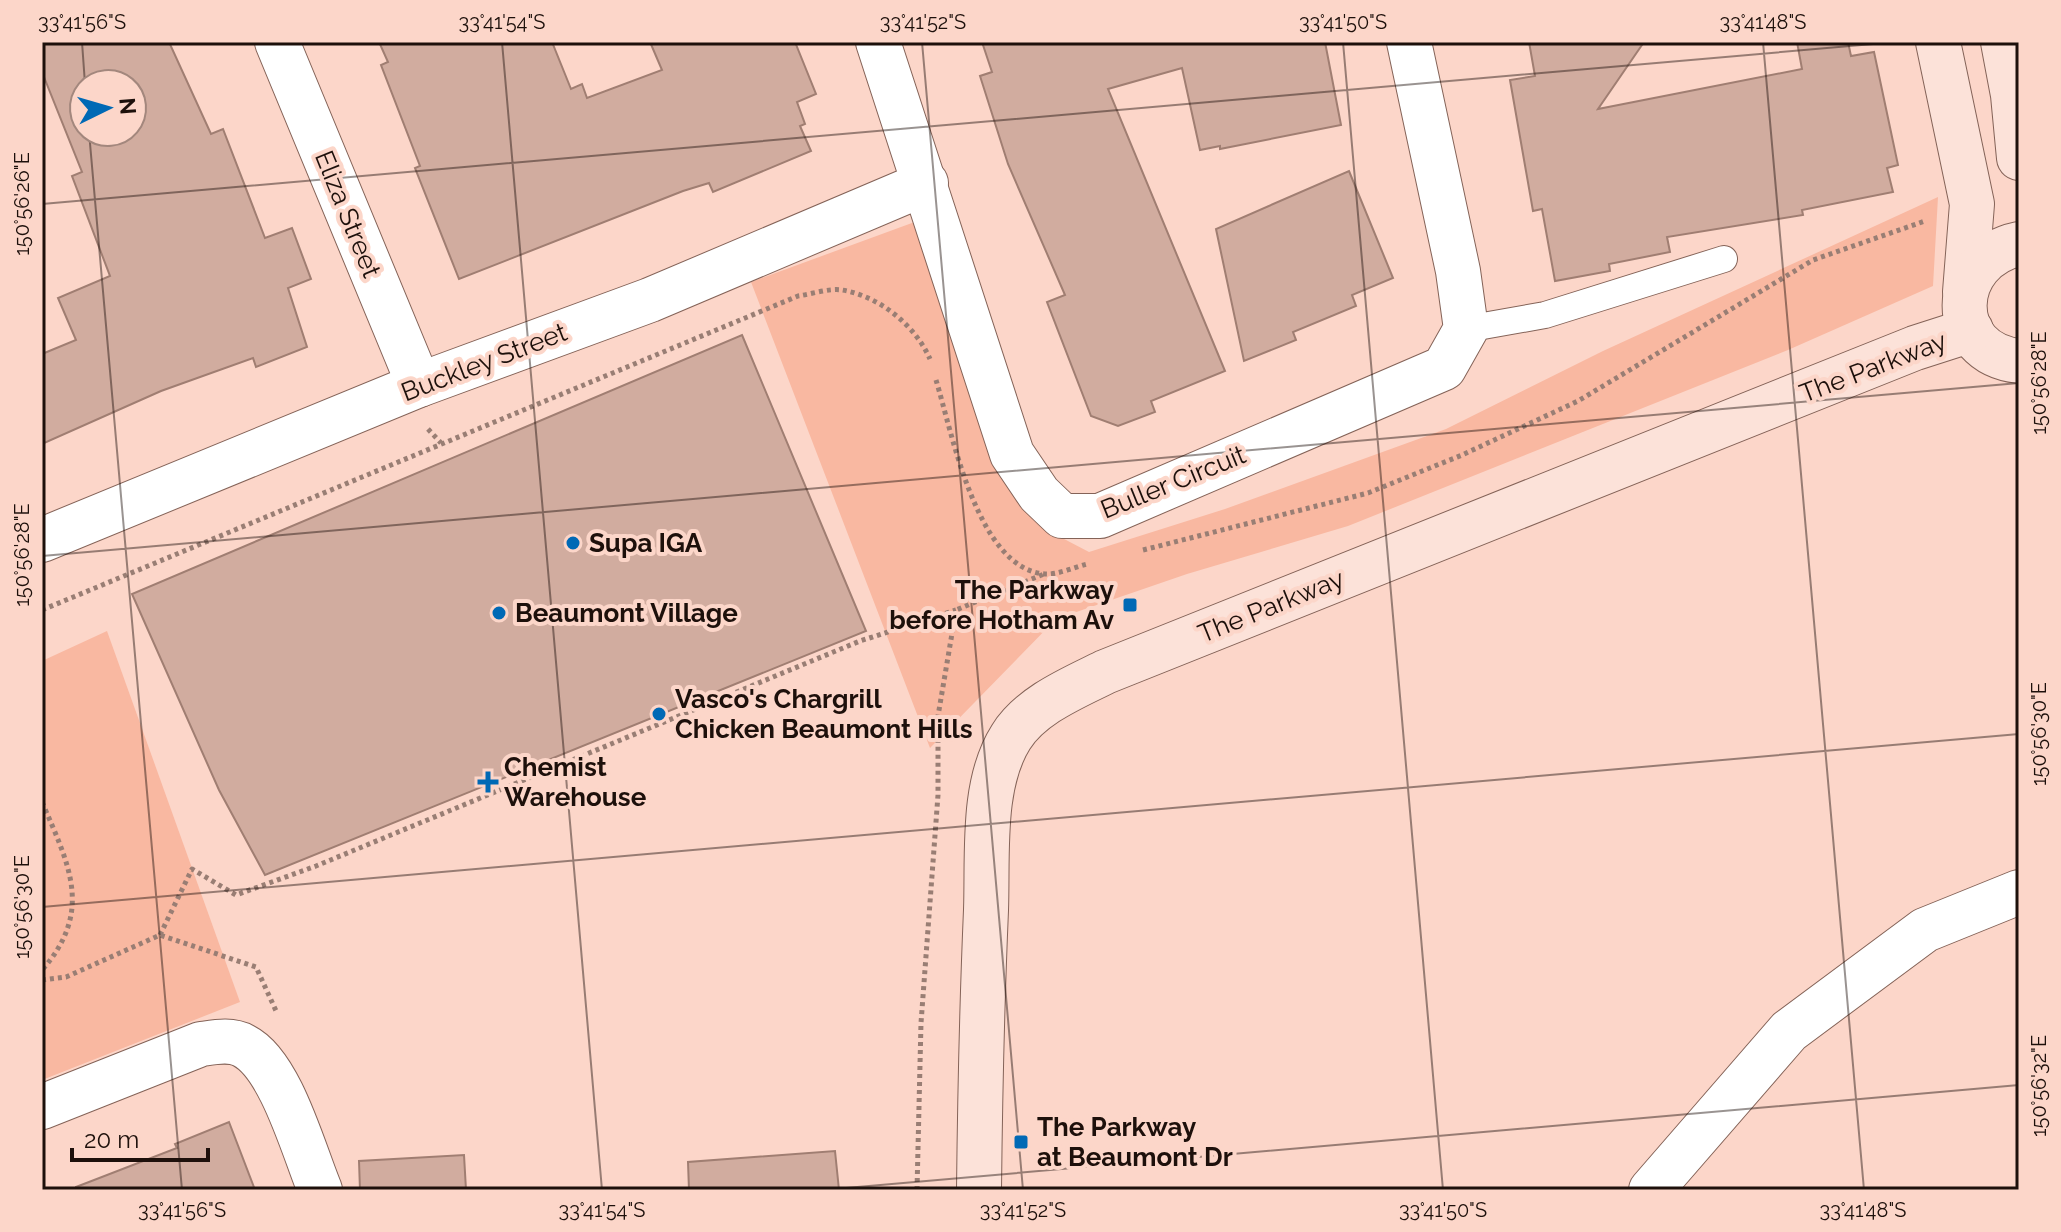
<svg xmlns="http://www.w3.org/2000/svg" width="2061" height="1232" viewBox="0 0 2061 1232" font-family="Raleway,sans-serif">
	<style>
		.green { fill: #f9b8a1 }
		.building { fill: #d1ac9f; stroke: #a07e72; stroke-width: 2; fill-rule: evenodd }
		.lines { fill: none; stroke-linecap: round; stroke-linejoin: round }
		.lane-casing { stroke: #846358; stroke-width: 28 }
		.street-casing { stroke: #846358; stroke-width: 46 }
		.secondary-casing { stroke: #846358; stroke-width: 46 }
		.path { stroke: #997e74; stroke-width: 5; stroke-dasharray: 4 4; stroke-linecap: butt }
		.lane { stroke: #fff; stroke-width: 26 }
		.street { stroke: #fff; stroke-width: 44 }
		.secondary { stroke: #fce2d9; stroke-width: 44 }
		.ticks { fill: none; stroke: #1d100b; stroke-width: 2; stroke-opacity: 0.45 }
		.poi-dot { fill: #0069b5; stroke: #fcd6c9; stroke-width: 3 }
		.labels { text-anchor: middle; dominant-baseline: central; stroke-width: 8; stroke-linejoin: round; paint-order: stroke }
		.street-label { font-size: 26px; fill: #1d100b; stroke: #fcd6c9 }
		.poi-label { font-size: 26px; font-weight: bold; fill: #1d100b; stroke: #fcd6c9; text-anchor: start }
		.neatline { fill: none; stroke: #1d100b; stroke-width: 3 }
		.ticks-label { font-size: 20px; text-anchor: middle; fill: #1d100b }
	</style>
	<rect width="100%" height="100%" fill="#fcd6c9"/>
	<!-- green -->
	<g class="green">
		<polygon points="1938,197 1933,286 1788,350 1348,526 1187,574 1056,619 930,748 751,282 931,216 1045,529 1089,552 1225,509 1446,429 1603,351"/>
		<polygon points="107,631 240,1002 42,1080 42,661"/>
	</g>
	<!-- building -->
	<g class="building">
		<path d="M42,42H169L211,134L223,129L265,238L292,228L311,279L288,288L307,347L256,367L253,358L161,391L42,444V354L76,340L58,298L110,276L72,176L82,172L42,72ZM84,84H132V132H84Z"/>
		<polygon points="379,42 552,42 571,89 582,84 587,98 662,70 650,42 795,42 816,94 797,102 805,124 800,126 811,151 713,192 709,183 683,191 459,279 415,168 420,166 381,65 388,62"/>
		<polygon points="982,42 1325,42 1341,125 1220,149 1220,146 1200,150 1182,68 1108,89 1225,371 1151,401 1155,412 1118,426 1091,416 1047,302 1065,295 1008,164 980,76 992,72"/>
		<polygon points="1529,42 1644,42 1598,109 1802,69 1797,42 1848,42 1851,56 1874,52 1898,165 1887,168 1893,192 1802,210 1803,215 1667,237 1670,252 1609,264 1610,271 1555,281 1542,209 1533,211 1510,80 1535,76"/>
		<polygon points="1349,171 1393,278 1352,295 1356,306 1293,332 1296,340 1244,361 1216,229"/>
		<polygon points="742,335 866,631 265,875 219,790 132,594"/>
		<polygon points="229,1122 255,1190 76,1190 76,1187 177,1148 175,1144"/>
		<polygon points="835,1151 839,1190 689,1190 688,1162"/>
		<polygon points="464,1155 466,1190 360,1190 359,1161"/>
	</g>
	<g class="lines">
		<!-- lane casing -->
		<g class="lane-casing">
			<polyline id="lane" points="1466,329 1545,315 1724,259"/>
		</g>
		<!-- street casing -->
		<g class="street-casing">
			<g id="street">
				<polyline points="277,42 419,385"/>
				<polyline points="878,42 1012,454 1039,494 1062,516 1100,516 1444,368 1466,329 1458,271 1409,42"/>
				<polyline points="42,540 419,385 650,300 926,183"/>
				<path d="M42,1107L201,1044C216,1042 231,1039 244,1046C281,1065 304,1152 320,1190"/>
				<polyline points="1651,1190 1789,1031 1925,930 2019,892"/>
			</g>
		</g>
		<!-- secondary casing -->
		<g class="secondary-casing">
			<g id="secondary">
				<polyline points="1938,42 1972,204 1965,292"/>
				<polyline points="2003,42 2013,95 2019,158"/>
				<path d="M2019,244C1948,259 1945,353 2019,361"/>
				<path d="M979,1190C980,1096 982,1003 986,910C988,855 981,784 1011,737C1031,705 1073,688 1105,672L1915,348L1971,330"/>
			</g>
		</g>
		<!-- path -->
		<g class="path">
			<path d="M936,380C952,432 977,569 1045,574C1057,575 1075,567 1087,564"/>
			<polyline points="428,429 441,443"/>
			<polyline points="1143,550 1368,493 1462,455 1578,401 1813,260 1925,221"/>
			<path d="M42,610L798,296C812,294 829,288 842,290C879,296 915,325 930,359"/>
			<path d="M42,802C69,865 94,911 42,970"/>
			<polyline points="160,935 192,869 236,895 316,866 860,641 956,610"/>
			<polyline points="42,980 66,977 160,935 256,967 277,1013"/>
			<polyline points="917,1190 921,1023 938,795 938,716 956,610 1044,574"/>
		</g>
		<!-- lane -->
		<use href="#lane" class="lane"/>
		<!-- street -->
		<use href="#street" class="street"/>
		<!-- secondary -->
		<use href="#secondary" class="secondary"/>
	</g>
	<!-- ticks -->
	<path class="ticks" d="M82,42L85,84M502,42L602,1190M922,42L1023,1190M1343,42L1443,1190M1763,42L1864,1190M89,132L182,1190M42,204L1896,42M42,556L2019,383M42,907L2019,734M823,1190L2019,1085"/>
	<!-- markers -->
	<g class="poi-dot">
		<circle cx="573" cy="543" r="8"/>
		<rect x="1122" y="597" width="16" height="16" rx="4"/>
		<circle cx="499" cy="613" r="8"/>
		<circle cx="659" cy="714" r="8"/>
		<path d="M484 770h8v8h8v8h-8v8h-8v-8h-8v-8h8z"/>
		<rect x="1013" y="1134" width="16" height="16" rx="4"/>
	</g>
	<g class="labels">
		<!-- street labels -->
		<g class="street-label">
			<text transform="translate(348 214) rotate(68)">Eliza Street</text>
			<text transform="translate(484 362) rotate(-21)">Buckley Street</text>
			<text transform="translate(1873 367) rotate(-21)">The Parkway</text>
			<text transform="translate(1173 482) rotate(-22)">Buller Circuit</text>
			<text transform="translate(1271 606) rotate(-22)">The Parkway</text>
		</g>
		<!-- poi labels -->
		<g class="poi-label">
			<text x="589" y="543">Supa IGA</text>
			<text x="1114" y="590" text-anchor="end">The Parkway<tspan x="1114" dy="30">before Hotham Av</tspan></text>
			<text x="515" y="613">Beaumont Village</text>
			<text x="675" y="699">Vasco's Chargrill<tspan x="675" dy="30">Chicken Beaumont Hills</tspan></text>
			<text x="504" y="767">Chemist<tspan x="504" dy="30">Warehouse</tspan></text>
			<text x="1037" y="1127">The Parkway<tspan x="1037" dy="30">at Beaumont Dr</tspan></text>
		</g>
	</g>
	<!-- border -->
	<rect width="2061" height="1232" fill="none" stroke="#fcd6c9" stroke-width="88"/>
	<!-- north arrow -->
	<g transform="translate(108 108) rotate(85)"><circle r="38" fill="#fcd6c9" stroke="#a3877d" stroke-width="2"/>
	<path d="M0-6L14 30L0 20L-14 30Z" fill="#0069b5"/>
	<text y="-12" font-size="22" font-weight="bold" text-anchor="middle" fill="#1d100b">N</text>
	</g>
	<!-- scale -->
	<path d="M72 1148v12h136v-12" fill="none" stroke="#1d100b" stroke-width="4"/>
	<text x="84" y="1148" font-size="24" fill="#1d100b" stroke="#fcd6c9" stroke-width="6" paint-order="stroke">20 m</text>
	<rect x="44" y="44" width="1973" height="1144" class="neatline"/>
	<g class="ticks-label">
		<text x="82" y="29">33°41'56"S</text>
		<text x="502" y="29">33°41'54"S</text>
		<text x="923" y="29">33°41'52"S</text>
		<text x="1343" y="29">33°41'50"S</text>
		<text x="1763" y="29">33°41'48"S</text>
		<text transform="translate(22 204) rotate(-90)" y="7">150°56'26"E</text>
		<text transform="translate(2039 383) rotate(-90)" y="7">150°56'28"E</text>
		<text transform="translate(22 555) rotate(-90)" y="7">150°56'28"E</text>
		<text transform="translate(2039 734) rotate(-90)" y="7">150°56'30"E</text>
		<text transform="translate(22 907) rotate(-90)" y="7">150°56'30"E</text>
		<text transform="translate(2039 1086) rotate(-90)" y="7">150°56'32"E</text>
		<text x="182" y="1217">33°41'56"S</text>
		<text x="602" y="1217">33°41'54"S</text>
		<text x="1023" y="1217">33°41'52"S</text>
		<text x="1443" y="1217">33°41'50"S</text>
		<text x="1863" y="1217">33°41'48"S</text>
	</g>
</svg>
